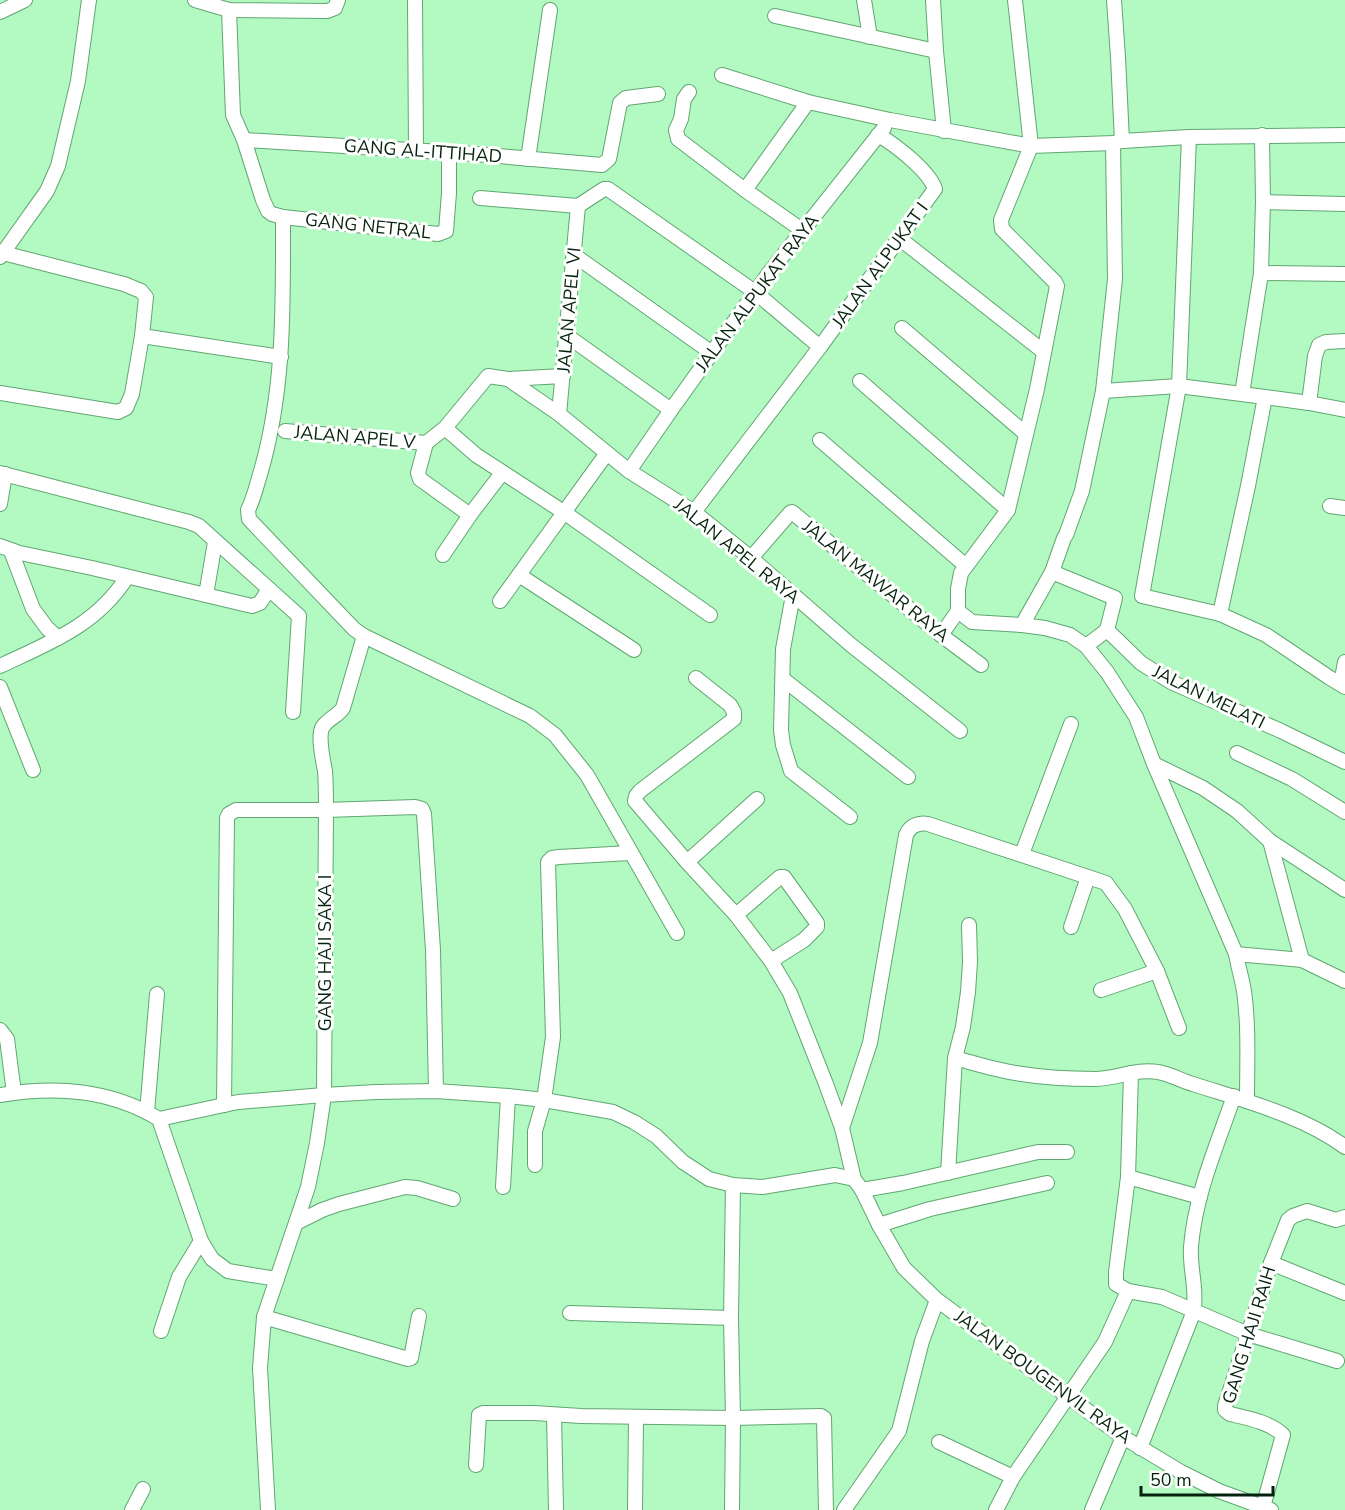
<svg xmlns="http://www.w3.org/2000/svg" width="1345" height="1510" viewBox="0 0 1345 1510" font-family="'Nunito Sans',sans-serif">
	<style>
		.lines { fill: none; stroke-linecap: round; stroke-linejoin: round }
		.street-casing { stroke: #61a672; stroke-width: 16 }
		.street { stroke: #fff; stroke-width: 14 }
		.labels { text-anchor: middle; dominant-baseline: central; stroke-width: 6; stroke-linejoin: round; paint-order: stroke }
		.street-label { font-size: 18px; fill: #05220e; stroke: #fff }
	</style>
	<rect width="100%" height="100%" fill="#b2fac1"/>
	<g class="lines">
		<!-- street casing -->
		<g class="street-casing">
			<g id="street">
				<polyline points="195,0 229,10 327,11 335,8 338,0"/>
				<polyline points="415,0 416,150"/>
				<polyline points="864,0 870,37"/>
				<polyline points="933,0 936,51 944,131"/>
				<polyline points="1015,0 1031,146 1001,220 1002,229 1055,282 1057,286 1037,389 1008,510 961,573 958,589 958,611 972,622 1022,625 1045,628 1070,635 1086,646 1107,672 1136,717 1154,764 1236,954 1302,960 1345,981"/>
				<polyline points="1114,0 1118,57 1122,141"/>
				<polyline points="229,10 233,115 244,140 263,200 268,211 272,214 283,217 438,234 446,231 449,193 449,153"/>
				<polyline points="0,12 25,0"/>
				<polyline points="775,16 936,51"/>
				<polyline points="722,75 808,102 890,120 1031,146 1113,143 1122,141 1189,137 1345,135"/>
				<polyline points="689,92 684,99 681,119 676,130 678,139 745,190 802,230"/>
				<polyline points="1189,137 1179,386 1142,596 1220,614"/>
				<polyline points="244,140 475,154 602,165 609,159 620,103 626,98 658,94"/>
				<polyline points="528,159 550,10"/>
				<polyline points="745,190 808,102"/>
				<polyline points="480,198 578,206"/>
				<polyline points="1263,202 1345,204"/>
				<polyline points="578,206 604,189 608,189 755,292 820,347"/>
				<path d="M283,217C283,302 285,388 261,471C257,484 254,498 248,510L249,519L354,629L364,636L530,716L555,735L587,775L677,933"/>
				<polyline points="899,238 1044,352"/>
				<polyline points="3,253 124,284 141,291 146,297 142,336 281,357"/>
				<polyline points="574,255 712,353"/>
				<polyline points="0,257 47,191 58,166 78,81 89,0"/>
				<polyline points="1261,273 1345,274"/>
				<polyline points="902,328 1026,434"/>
				<polyline points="566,335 671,410"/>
				<polyline points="508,379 559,414 629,471 694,512 751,558 851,645 960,731"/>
				<polyline points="860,381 1008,510"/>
				<polyline points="1103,391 1179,386 1265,397"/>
				<polyline points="0,393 118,412 126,408 132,394 142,336"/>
				<polyline points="1242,394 1261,273 1263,202 1262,135"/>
				<polyline points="1309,403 1315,356 1319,345 1326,342 1345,341"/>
				<polyline points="1345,410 1309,403 1265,397 1248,486 1220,614 1266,635 1330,678 1345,687"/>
				<polyline points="559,414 578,206"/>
				<polyline points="445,428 476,455 565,513 710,615"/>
				<polyline points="285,431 426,443"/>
				<polyline points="820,440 966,566"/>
				<polyline points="629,471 671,410 769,273 884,128"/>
				<polyline points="0,473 189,522 199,526 299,616 293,712"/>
				<polyline points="0,504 5,474"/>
				<polyline points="1330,506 1345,508"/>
				<path d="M694,512L820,347L935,189C929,171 896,145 878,135"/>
				<polyline points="470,515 420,479 418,473 426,443 445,428 488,376 508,379 563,376"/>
				<polyline points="1066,535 1082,491 1103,391 1115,279 1113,143"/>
				<polyline points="0,546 20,553 92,568 252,606 260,603 269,589"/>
				<polyline points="11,551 33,609 47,628 58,638"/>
				<polyline points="443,555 470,515 502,473"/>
				<polyline points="751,558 790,513 792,512 941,635 981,665"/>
				<polyline points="1052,572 1115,598 1107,630"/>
				<polyline points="519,575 634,650"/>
				<polyline points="206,595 215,542"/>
				<polyline points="793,595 783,649 781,730 783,745 791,771 850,817"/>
				<polyline points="500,601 607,453"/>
				<polyline points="1022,625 1052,572 1064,538"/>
				<polyline points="941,635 958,611"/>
				<polyline points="1086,646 1107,630 1141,663 1171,682 1281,731 1345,762"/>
				<path d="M0,666C49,643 97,625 127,577"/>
				<polyline points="696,678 730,705 734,712 734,719 640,791 636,796 635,801 687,862 736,915 771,961 790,993 826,1084 842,1128 854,1179"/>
				<polyline points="783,679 908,777"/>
				<polyline points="1341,684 1345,662"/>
				<polyline points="0,687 33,770"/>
				<polyline points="1237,753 1292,779 1345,812"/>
				<polyline points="1154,764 1203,788 1237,811 1270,841 1345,890"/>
				<polyline points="1270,841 1302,960"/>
				<polyline points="1022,854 1071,724"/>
				<polyline points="687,862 757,799"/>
				<polyline points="736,915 780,877 784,877 817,923 817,927 804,940 771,961"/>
				<polyline points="1071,927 1088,877"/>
				<path d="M1236,954C1238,966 1242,979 1244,991C1249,1027 1247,1064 1247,1101"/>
				<polyline points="1101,990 1157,971"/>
				<polyline points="0,1030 7,1039 14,1093"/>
				<path d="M955,1058C977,1064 999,1071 1022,1074C1046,1078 1071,1079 1095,1079C1116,1079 1137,1068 1158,1072C1170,1074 1182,1081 1193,1084C1242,1100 1304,1116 1345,1147"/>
				<polyline points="1131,1073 1128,1177 1116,1272 1116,1284 1128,1291 1162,1297 1248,1334 1337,1361"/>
				<path d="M0,1095C56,1086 109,1089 159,1119L238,1102L324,1095L376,1092L436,1091L508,1096L544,1100L613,1112L634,1122L656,1136L683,1162L709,1179L733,1185L762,1187L835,1175L854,1179L862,1190L879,1225L904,1268L937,1300L1123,1437L1181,1472L1219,1491L1271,1510"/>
				<polyline points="224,1105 227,818 229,814 236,810 326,810 415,807 422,809 424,814 433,950 436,1091"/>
				<polyline points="147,1112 157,994"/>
				<polyline points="159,1119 201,1241 212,1259 228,1271 277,1279"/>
				<path d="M842,1128L870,1043L906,835C910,826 918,822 928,824L1106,883L1125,909L1157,971L1179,1028"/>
				<polyline points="535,1165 535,1131 544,1100 553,1037 548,862 552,858 559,857 630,853"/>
				<polyline points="948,1173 955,1058 963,1027 968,992 970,962 969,925"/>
				<polyline points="1128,1177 1200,1197"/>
				<polyline points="503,1187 508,1096"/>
				<polyline points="862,1190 903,1183 1038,1152 1067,1152"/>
				<polyline points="296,1223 322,1210 339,1204 405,1187 417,1188 453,1199"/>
				<polyline points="879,1225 930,1209 1047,1183"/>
				<polyline points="1271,1263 1345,1293"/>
				<polyline points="570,1313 731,1318"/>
				<polyline points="264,1317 408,1359 411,1358 419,1316"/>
				<polyline points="161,1331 179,1277 201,1241"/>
				<polyline points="554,1415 556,1510"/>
				<polyline points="939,1442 1013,1477"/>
				<path d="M1140,1448L1194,1311C1194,1304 1195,1296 1194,1288C1193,1274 1190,1261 1191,1247C1195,1195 1217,1145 1234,1096"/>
				<polyline points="476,1465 479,1415 483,1413 534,1413 581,1416 733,1418 821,1416 824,1418 826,1510"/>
				<path d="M1263,1507L1283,1435C1270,1422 1247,1418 1230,1414L1225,1410V1406L1271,1263L1288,1220L1293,1216L1307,1211L1336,1220L1345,1217"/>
				<polyline points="132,1510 143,1489"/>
				<path d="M268,1510L260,1368L264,1317L308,1187L317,1143L324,1095L326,810C326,797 326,784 325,771C323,760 318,738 322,728C327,719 338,716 343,708L364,636"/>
				<polyline points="635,1510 636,1417"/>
				<polyline points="732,1510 733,1418 731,1318 733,1185"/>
				<polyline points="844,1510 899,1431 922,1341 937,1300"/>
				<polyline points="996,1510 1013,1477 1105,1342 1128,1291"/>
				<polyline points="1092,1510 1123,1437"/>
			</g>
		</g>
		<!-- street -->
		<use href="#street" class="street"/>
	</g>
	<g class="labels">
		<!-- street labels -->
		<g class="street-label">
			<text transform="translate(423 151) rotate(4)">GANG AL-ITTIHAD</text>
			<text transform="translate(368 226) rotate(6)">GANG NETRAL</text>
			<text transform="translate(880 265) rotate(-54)">JALAN ALPUKAT I</text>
			<text transform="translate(757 293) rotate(-53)">JALAN ALPUKAT RAYA</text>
			<text transform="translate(569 310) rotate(-85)">JALAN APEL VI</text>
			<text transform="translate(355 437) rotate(5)">JALAN APEL V</text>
			<text transform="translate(737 551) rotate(39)">JALAN APEL RAYA</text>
			<text transform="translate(876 581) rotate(39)">JALAN MAWAR RAYA</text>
			<text transform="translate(1209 697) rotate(26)">JALAN MELATI</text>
			<text transform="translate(325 953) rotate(-90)">GANG HAJI SAKA I</text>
			<text transform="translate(1249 1335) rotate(-73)">GANG HAJI RAIH</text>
			<text transform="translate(1043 1377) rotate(36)">JALAN BOUGENVIL RAYA</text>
		</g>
	</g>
	<!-- scale -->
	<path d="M1141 1486v9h132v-9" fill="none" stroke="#05220e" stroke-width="3"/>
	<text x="1150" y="1486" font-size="18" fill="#05220e" stroke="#ffffff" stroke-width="4.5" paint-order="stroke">50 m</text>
</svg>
